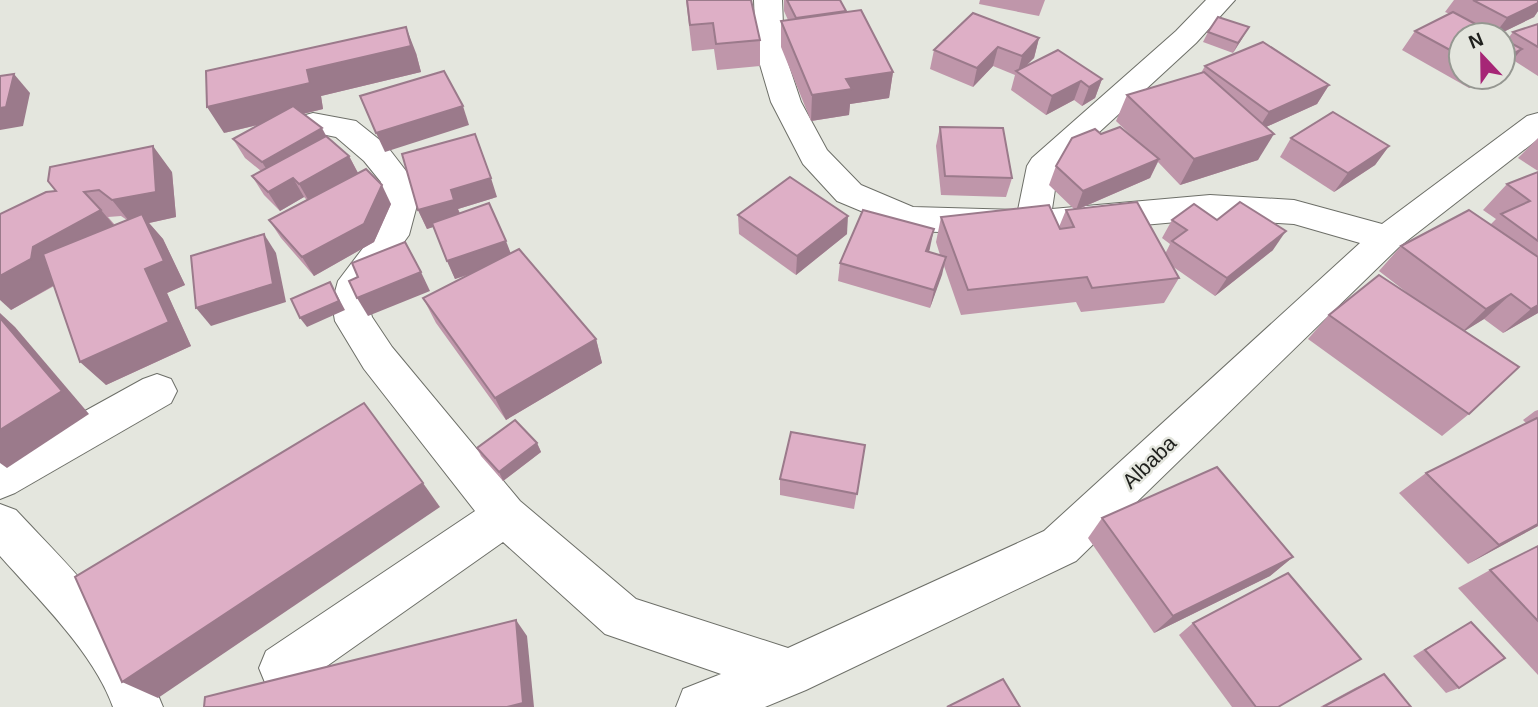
<svg xmlns="http://www.w3.org/2000/svg" width="1538" height="707" viewBox="0 0 1538 707" font-family="Helvetica,sans-serif">
	<style>
		.lines { fill: none; stroke-linecap: round; stroke-linejoin: round }
		.minor-casing { stroke: #6d6f68; stroke-width: 2 }
		.minor { fill: #fff; fill-rule: evenodd }
		.wall { fill: #bf96aa; fill-rule: evenodd }
		.shaded-wall { fill: #9b7a8b }
		.building { fill: #deafc6; stroke: #9b7a8b; stroke-width: 2 }
		.labels { text-anchor: middle; dominant-baseline: central; stroke-width: 5; stroke-linejoin: round; paint-order: stroke }
		.street-label { font-size: 21px; fill: #1f201d; stroke: #e4e6de }
	</style>
	<rect width="100%" height="100%" fill="#e4e6de"/>
	<g class="lines">
		<!-- minor casing -->
		<g class="minor-casing">
			<g id="minor">
				<polygon points="754,0 782,0 784,51 801,102 827,150 861,185 913,207 1018,210 1027,166 1032,158 1176,31 1206,0 1235,0 1196,43 1058,170 1052,209 1210,195 1294,200 1382,224 1527,116 1538,113 1538,139 1399,247 1076,561 806,690 765,707 676,707 683,689 721,674 605,634 503,542 300,685 283,692 266,685 259,668 266,651 475,511 364,369 335,321 332,303 338,281 376,231 383,205 381,182 364,161 336,137 302,130 297,123 302,116 313,113 356,121 386,145 413,180 417,205 409,235 373,285 368,303 372,317 392,347 520,501 636,599 788,648 1044,531 1360,243 1294,224 1210,219 1032,235 909,231 837,201 803,164 771,102 756,51"/>
				<polygon points="157,374 171,379 177,391 171,403 15,493 0,499 0,458 143,379"/>
				<path d="M0,504L16,510C75,573 131,625 163,707H113C94,653 38,599 0,556Z"/>
			</g>
		</g>
		<!-- minor -->
		<use href="#minor" class="minor"/>
	</g>
	<!-- wall -->
	<g class="wall">
		<polygon points="686,0 751,0 760,40 760,66 717,70 714,49 692,51"/>
		<polygon points="784,0 840,0 846,13 893,72 889,98 850,104 849,115 811,121 781,47 781,21 788,20 784,11"/>
		<polygon points="980,0 1045,0 1039,16 979,4"/>
		<polygon points="1454,0 1538,0 1538,11 1534,17 1497,35 1461,35 1461,77 1490,77 1469,88 1402,50 1415,31 1450,14 1445,12"/>
		<polygon points="1538,24 1538,76 1513,60 1506,68 1503,70 1503,39 1506,41 1513,32"/>
		<polygon points="1208,32 1243,37 1233,53 1203,42"/>
		<polygon points="1039,38 1034,58 1026,65 1102,79 1095,98 1082,106 1074,100 1046,115 1011,90 1015,75 993,66 973,87 930,69 934,50"/>
		<polygon points="416,53 421,72 321,96 323,109 303,114 327,137 349,156 358,173 391,204 374,242 314,276 281,238 269,220 307,200 304,197 280,211 264,195 252,176 261,171 245,158 233,139 262,124 224,133"/>
		<polygon points="1205,66 1329,85 1317,104 1266,127 1258,160 1180,185 1158,162 1150,178 1081,208 1165,254 1170,244 1162,238 1172,220 1217,220 1273,250 1215,296 1172,266 1179,278 1164,303 1081,312 1076,302 961,315 944,266 930,308 838,281 840,263 930,248 929,252 940,255 936,242 941,217 1059,227 1066,210 1074,209 1049,185 1056,166 1101,134 1135,139 1116,121 1127,95 1201,73"/>
		<polygon points="940,127 1012,178 1006,197 941,195 936,146"/>
		<polygon points="1291,138 1389,146 1375,165 1334,192 1280,157"/>
		<polygon points="1538,138 1538,171 1518,158"/>
		<path d="M172,172L176,217L149,223L163,239L185,285L167,293L191,346L106,385L54,286L11,310L56,191ZM121,216L127,220L115,225L108,217Z"/>
		<polygon points="1538,172 1538,313 1503,333 1484,319 1464,331 1469,414 1442,436 1308,339 1329,315 1410,295 1379,271 1401,246 1491,224 1496,219 1483,210 1507,184"/>
		<polygon points="497,197 458,209 460,213 511,253 596,339 602,363 506,420 436,323 423,298 471,274 455,279 433,227 427,229 418,210"/>
		<polygon points="738,215 847,234 796,275 739,234"/>
		<polygon points="1538,410 1538,526 1468,564 1399,493 1426,473 1526,423 1523,420 1535,411"/>
		<polygon points="537,443 541,452 503,481 481,456 477,448"/>
		<polygon points="865,445 854,509 780,495 780,479"/>
		<polygon points="1102,518 1293,557 1270,576 1154,633 1088,538"/>
		<polygon points="1538,546 1538,675 1458,588 1490,570"/>
		<polygon points="1471,622 1459,688 1446,693 1413,656"/>
		<polygon points="1193,623 1278,707 1232,707 1179,635"/>
		<polygon points="1384,674 1411,707 1320,707 1355,688"/>
	</g>
	<!-- shaded-wall -->
	<g class="shaded-wall">
		<polygon points="1538,3 1538,11 1534,17 1497,35 1494,35 1507,18"/>
		<polygon points="406,27 416,53 421,72 321,96 323,109 224,133 207,107 307,70"/>
		<polygon points="1249,27 1243,37 1233,53 1238,43"/>
		<polygon points="1039,38 1034,58 1019,73 1018,72 1022,56"/>
		<polygon points="998,47 993,66 973,87 977,68"/>
		<polygon points="1522,49 1506,68 1503,70 1503,59"/>
		<polygon points="893,72 889,98 850,104 849,115 811,121 812,95 846,79"/>
		<polygon points="14,74 30,93 23,126 0,130 0,108"/>
		<polygon points="1478,77 1490,77 1469,88"/>
		<polygon points="1102,79 1095,98 1082,106 1089,87"/>
		<polygon points="1081,81 1074,100 1046,115 1052,96"/>
		<polygon points="1329,85 1317,104 1257,131 1269,112"/>
		<polygon points="463,106 469,125 385,152 376,133"/>
		<polygon points="322,128 332,147 274,181 262,162"/>
		<polygon points="1274,134 1258,160 1180,185 1194,159"/>
		<polygon points="153,146 172,172 176,217 149,223 163,239 185,285 167,293 191,346 106,385 80,362 145,269 133,226 112,200"/>
		<polygon points="1389,146 1375,165 1334,192 1348,173"/>
		<polygon points="349,156 359,175 310,203 299,184"/>
		<polygon points="1159,159 1150,178 1076,210 1083,191"/>
		<polygon points="293,178 304,197 280,211 268,192"/>
		<polygon points="491,178 497,197 458,209 461,218 427,229 418,210 451,190"/>
		<polygon points="382,185 391,204 374,242 314,276 302,257"/>
		<polygon points="101,210 123,236 56,284 11,310 0,300 0,276 33,247"/>
		<polygon points="848,216 847,234 796,275 797,256"/>
		<polygon points="934,229 930,248 922,270 926,251"/>
		<polygon points="1286,231 1273,250 1215,296 1227,278"/>
		<polygon points="264,234 276,253 286,302 211,326 196,308"/>
		<polygon points="506,241 513,259 455,279 447,261"/>
		<polygon points="946,257 942,275 930,308 934,290"/>
		<polygon points="421,272 430,291 368,316 357,298"/>
		<polygon points="330,282 345,310 307,327 300,318"/>
		<polygon points="1511,294 1484,319 1460,334 1486,309"/>
		<polygon points="1538,305 1538,313 1503,333 1531,309"/>
		<polygon points="0,313 15,327 89,414 7,468 0,463"/>
		<polygon points="596,339 602,363 506,420 495,398"/>
		<polygon points="537,443 541,452 503,481 499,472"/>
		<polygon points="423,483 440,507 158,698 122,682"/>
		<polygon points="1538,524 1538,526 1468,564 1499,545"/>
		<polygon points="1293,557 1270,576 1154,633 1173,616"/>
		<polygon points="516,620 527,636 534,707 507,707"/>
	</g>
	<!-- building -->
	<g class="building">
		<polygon points="687,0 751,0 760,40 716,44 713,23 690,25"/>
		<polygon points="787,0 840,0 846,11 796,18"/>
		<polygon points="1473,0 1538,0 1538,3 1507,18"/>
		<polygon points="861,10 893,72 846,79 852,89 812,95 781,21"/>
		<polygon points="1453,12 1496,35 1461,35 1461,56 1415,31"/>
		<polygon points="973,13 1039,38 1022,56 998,47 977,68 934,50"/>
		<polygon points="1218,17 1249,27 1238,43 1208,32"/>
		<polygon points="1538,24 1538,47 1513,32"/>
		<polygon points="406,27 411,46 307,70 310,83 207,107 206,71"/>
		<polygon points="1503,39 1522,49 1503,59"/>
		<polygon points="1263,42 1329,85 1269,112 1205,66"/>
		<polygon points="1058,50 1102,79 1089,87 1081,81 1052,96 1016,71"/>
		<polygon points="444,71 463,106 376,133 360,96"/>
		<polygon points="1204,72 1274,134 1194,159 1127,95"/>
		<polygon points="14,74 6,107 0,108 0,76"/>
		<polygon points="293,106 322,128 262,162 233,139"/>
		<polygon points="1333,112 1389,146 1348,173 1291,138"/>
		<polygon points="940,127 1003,128 1012,178 945,176"/>
		<polygon points="1120,127 1159,159 1083,191 1056,166 1072,138 1095,129 1101,134"/>
		<polygon points="475,134 491,178 451,190 454,200 418,210 402,154"/>
		<polygon points="326,136 349,156 299,184 293,178 268,192 252,176"/>
		<polygon points="153,146 156,192 112,200 99,190 84,192 101,210 33,247 31,259 0,276 0,214 46,192 56,191 48,181 50,167"/>
		<polygon points="366,169 382,185 364,224 302,257 269,220"/>
		<polygon points="1538,172 1538,241 1501,214 1530,201 1507,184"/>
		<polygon points="790,177 848,216 797,256 738,215"/>
		<polygon points="1137,202 1179,278 1092,288 1087,277 968,290 941,217 1049,205 1060,229 1074,227 1066,210"/>
		<polygon points="1240,202 1286,231 1227,278 1172,241 1187,230 1172,220 1194,204 1217,220"/>
		<polygon points="489,203 506,241 447,261 432,223"/>
		<polygon points="863,210 934,229 926,251 946,257 934,290 840,263"/>
		<polygon points="1469,210 1538,257 1538,305 1531,309 1511,294 1486,309 1401,246"/>
		<polygon points="142,214 164,261 145,269 169,322 80,362 43,254"/>
		<polygon points="264,234 273,284 196,308 191,256"/>
		<polygon points="405,242 421,272 357,298 349,281 358,277 352,263"/>
		<polygon points="519,249 596,339 495,398 423,298"/>
		<polygon points="1379,275 1519,367 1469,414 1329,315"/>
		<polygon points="330,282 339,301 300,318 291,299"/>
		<polygon points="0,318 62,391 0,430"/>
		<polygon points="364,403 423,483 122,682 75,577"/>
		<polygon points="1537,418 1538,419 1538,524 1499,545 1426,473"/>
		<polygon points="515,420 537,443 499,472 477,448"/>
		<polygon points="791,432 865,445 857,494 780,479"/>
		<polygon points="1217,467 1293,557 1173,616 1102,518"/>
		<polygon points="1538,546 1538,621 1490,570"/>
		<polygon points="1288,573 1361,659 1278,707 1256,707 1193,623"/>
		<polygon points="516,620 523,703 507,707 204,707 205,697"/>
		<polygon points="1471,622 1505,658 1459,688 1425,650"/>
		<polygon points="1384,674 1411,707 1323,707"/>
		<polygon points="1003,679 1020,707 947,707"/>
	</g>
	<g class="labels">
		<!-- street labels -->
		<g class="street-label">
			<text transform="translate(1149 462) rotate(-44)">Albaba</text>
		</g>
	</g>
	<!-- north arrow -->
	<g transform="translate(1482 56) rotate(338)"><circle r="33" fill="#e4e6de" stroke="#959791" stroke-width="2"/>
	<path d="M0-5L12 26L0 18L-12 26Z" fill="#a62676"/>
	<text y="-10" font-size="19" font-weight="bold" text-anchor="middle" fill="#1f201d">N</text>
	</g>
</svg>
